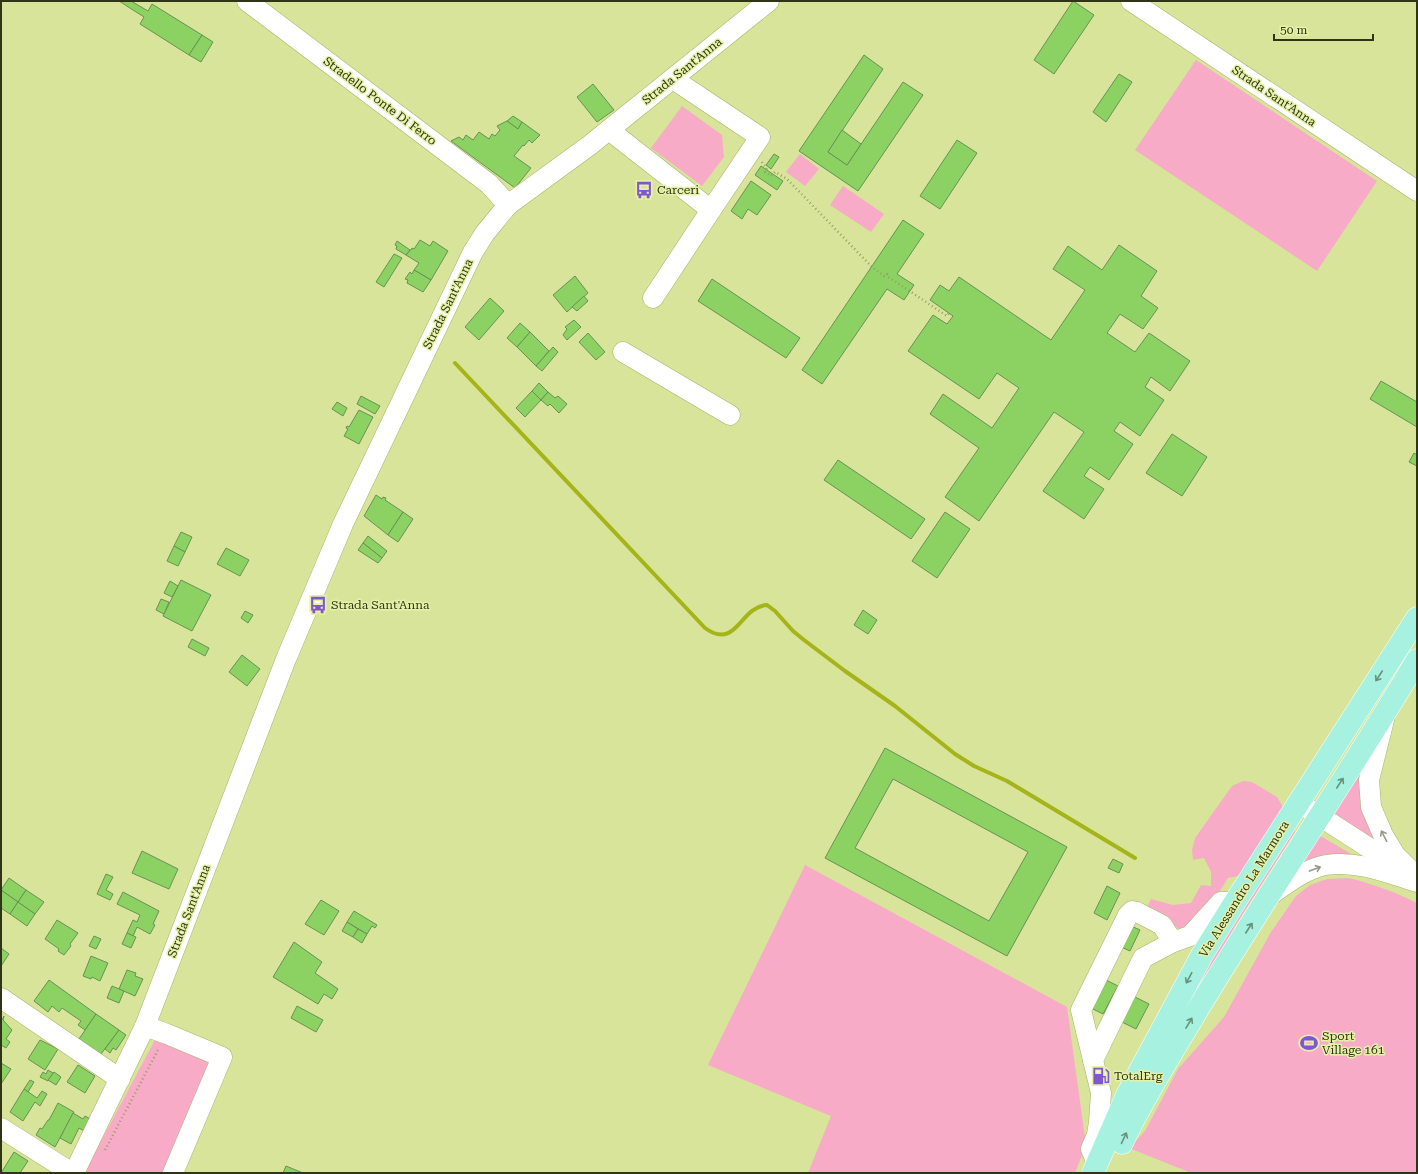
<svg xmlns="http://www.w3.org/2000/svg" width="1418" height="1174" viewBox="0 0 1418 1174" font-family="'Roboto Serif',serif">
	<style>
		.green { fill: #f8abc7 }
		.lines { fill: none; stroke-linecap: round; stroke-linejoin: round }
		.stream { stroke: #a5b418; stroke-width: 4 }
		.building { fill: #8bd263; stroke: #699155; fill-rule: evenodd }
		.minor-casing { stroke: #a8b36a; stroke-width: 21 }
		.major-casing { stroke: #fff; stroke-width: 23 }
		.path { stroke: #959f65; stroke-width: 2.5; stroke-dasharray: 1 3; stroke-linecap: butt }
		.minor { stroke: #fff; stroke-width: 20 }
		.major { stroke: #a6f1df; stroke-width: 22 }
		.oneway { stroke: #6a927a }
		.oneway2 { stroke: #979a8a }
		.labels { text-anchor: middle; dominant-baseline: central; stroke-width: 3; stroke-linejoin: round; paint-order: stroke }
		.street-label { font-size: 12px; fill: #2f3415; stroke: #e5f1a6 }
		.poi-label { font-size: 12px; fill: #2f3415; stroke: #e5f1a6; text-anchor: start }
	</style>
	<rect width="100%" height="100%" fill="#d8e499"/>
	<!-- green -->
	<g class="green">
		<polygon points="1196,60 1377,181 1317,271 1135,150"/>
		<polygon points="682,106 722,135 724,157 702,186 651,148"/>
		<polygon points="800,154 819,169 805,186 786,172"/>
		<polygon points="843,186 884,214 871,232 830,205"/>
		<polygon points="1365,762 1375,841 1331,816"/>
		<polygon points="1243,781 1252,782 1277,797 1283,807 1280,817 1243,875 1228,878 1213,902 1187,933 1146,910 1151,899 1173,905 1191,903 1201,885 1211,886 1211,872 1204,858 1193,860 1192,850 1195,838 1232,786"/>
		<polygon points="1292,830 1294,830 1295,832 1235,926 1214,968 1168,1043 1176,1014"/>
		<polygon points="1317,834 1353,855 1295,874"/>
		<polygon points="805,865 1067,1007 1086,1145 1075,1173 808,1173 831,1116 708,1065"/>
		<path d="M1349,878C1373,884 1395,892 1417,903V1173H1191L1129,1148L1145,1131L1178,1069L1224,1017L1271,932L1296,896L1310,885L1327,879Z"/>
		<polygon points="156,1038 223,1063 178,1173 84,1173"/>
	</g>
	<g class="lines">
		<!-- stream -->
		<path class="stream" d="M455,363L705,628C737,651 739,607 767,605L775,611L793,631L804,640L845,671L895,706L955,754L974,766L1007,781L1135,858"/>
	</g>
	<!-- building -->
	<g class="building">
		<polygon points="119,1 131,1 148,11 152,4 202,35 189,55 140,24 144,17"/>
		<polygon points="1073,1 1094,15 1054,74 1034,60"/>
		<polygon points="202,35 213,42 201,62 189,55"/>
		<polygon points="864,55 883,69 828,152 847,165 903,82 923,95 858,191 799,151"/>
		<polygon points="1119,74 1132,82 1106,122 1093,112"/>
		<polygon points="593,84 614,110 597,122 577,97"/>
		<polygon points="513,116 522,122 518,129 507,121"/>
		<polygon points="507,121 518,129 522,122 540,135 532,143 529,140 524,146 523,145 514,156 531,168 515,188 451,141 459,137 463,140 466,135 473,140 479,132 489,139 492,134 495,136 500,130 497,126"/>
		<polygon points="842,130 861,144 847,165 828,152"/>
		<polygon points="957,140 977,153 940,209 920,196"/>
		<polygon points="774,154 779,157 771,169 766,165"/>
		<polygon points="761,166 783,181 777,190 755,175"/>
		<polygon points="751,181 771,195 757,215 748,209 742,219 731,211"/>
		<polygon points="903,220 924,234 897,274 914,285 904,300 887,289 822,384 802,370"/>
		<polygon points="420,240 430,246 433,241 448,251 431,280 414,270 419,263 406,255 410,250 411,250 412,248 414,249"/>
		<polygon points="397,241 410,250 406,255 396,249 397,246 395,245"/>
		<polygon points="1119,245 1157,271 1141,296 1158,308 1143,329 1120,314 1107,333 1135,352 1149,333 1190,361 1170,391 1151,377 1145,387 1164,400 1140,436 1120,422 1114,431 1133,444 1109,480 1090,467 1084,476 1104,489 1084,519 1043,491 1084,432 1054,412 979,521 945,497 979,448 930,414 943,394 992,428 1019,388 997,373 979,399 908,351 933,315 947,324 953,316 930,300 940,285 949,291 959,277 1051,340 1085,290 1053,269 1068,246 1102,270"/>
		<polygon points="394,254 402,258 384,287 376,282"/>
		<polygon points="414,270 431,280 423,292 407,283 408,280 405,279 410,272 412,274"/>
		<polygon points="575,276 588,293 567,312 553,295"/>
		<polygon points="712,279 800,338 786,358 698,301"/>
		<polygon points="584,296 588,301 577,311 572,307"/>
		<polygon points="490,298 504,311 479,340 465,327"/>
		<polygon points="574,320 581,327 567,340 563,335 567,329 565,327"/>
		<polygon points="520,323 530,332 517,347 507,338"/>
		<polygon points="530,332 549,351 536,366 517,347"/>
		<polygon points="588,333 605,352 596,360 579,342"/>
		<polygon points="553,347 558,352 542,371 536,366"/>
		<polygon points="1381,381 1417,402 1417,427 1370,399"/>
		<polygon points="539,383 548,392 541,400 532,391"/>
		<polygon points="532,391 541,400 525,417 516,408"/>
		<polygon points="548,392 555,398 558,396 567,404 559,413 550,404 548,406 541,400"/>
		<polygon points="361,396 380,406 375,414 357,404"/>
		<polygon points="337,402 347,408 343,416 332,409"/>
		<polygon points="359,410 373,417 359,444 344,436 348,429 346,428 347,426 349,427"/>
		<polygon points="1172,434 1207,457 1182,496 1146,473"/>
		<polygon points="1414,453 1417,455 1417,466 1409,462"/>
		<polygon points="838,460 925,519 911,539 824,480"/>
		<polygon points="376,495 382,499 383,497 386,498 385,500 403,512 388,535 364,516"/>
		<polygon points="403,512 413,519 398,542 388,535"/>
		<polygon points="945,512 970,529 937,578 912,561"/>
		<polygon points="181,532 192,537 185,552 174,546"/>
		<polygon points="368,536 387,551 382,558 363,543"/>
		<polygon points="363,543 382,558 378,563 358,550"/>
		<polygon points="174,546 185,552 178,566 167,561"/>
		<polygon points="226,548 249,560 240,576 217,564"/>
		<polygon points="181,580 211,595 192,631 163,616"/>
		<polygon points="170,581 178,586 172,597 164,593"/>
		<polygon points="161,599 169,602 164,614 156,610"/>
		<polygon points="863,610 877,620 868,634 854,625"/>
		<polygon points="245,611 253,615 248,623 241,618"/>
		<polygon points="192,639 209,648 205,656 188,647"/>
		<polygon points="242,655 260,669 247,686 229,672"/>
		<path d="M885,748L1067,847L1007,956L825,858ZM893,779L1028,852L989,921L855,848Z"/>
		<polygon points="142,851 178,869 169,889 132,873"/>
		<polygon points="1113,859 1123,864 1119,873 1108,868"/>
		<polygon points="106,874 113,877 106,890 113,894 110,900 97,894"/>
		<polygon points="9,878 26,890 18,902 1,890"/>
		<polygon points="1107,886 1120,893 1107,920 1094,913"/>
		<polygon points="1,890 18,902 10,914 1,908"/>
		<polygon points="26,890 44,902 35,914 18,902"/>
		<polygon points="123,892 159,911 153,924 155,925 150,934 137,927 133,936 127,933 133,920 137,922 140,915 117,904"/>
		<polygon points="321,900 339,911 324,935 305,924"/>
		<polygon points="18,902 35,914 27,926 10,914"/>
		<polygon points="354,911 377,925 375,928 372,926 367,934 347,922"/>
		<polygon points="57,920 78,933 70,944 71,946 64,955 58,951 59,949 45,939"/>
		<polygon points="347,922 358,929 353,937 342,931"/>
		<polygon points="1129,925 1140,930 1130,951 1119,946"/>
		<polygon points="358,929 367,934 362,943 353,937"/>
		<polygon points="127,933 136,937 131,948 122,944"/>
		<polygon points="94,936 101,939 96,949 89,946"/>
		<polygon points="294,942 322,962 315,973 338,989 332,999 324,994 318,1004 273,977"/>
		<polygon points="1,948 9,954 1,966"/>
		<polygon points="91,956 108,963 100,981 92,977 91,979 83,976"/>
		<polygon points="127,970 136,973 135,976 143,979 135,996 119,989"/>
		<polygon points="1104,979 1118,986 1103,1014 1089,1007"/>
		<polygon points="49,980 96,1014 85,1030 78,1025 81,1021 62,1008 59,1012 52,1006 48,1012 34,1001"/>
		<polygon points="112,986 124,991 119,1003 107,998"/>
		<polygon points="1117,988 1149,1004 1136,1029 1104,1013"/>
		<polygon points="297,1006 323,1020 316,1032 291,1018"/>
		<polygon points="96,1014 119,1030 101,1054 79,1039"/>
		<polygon points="4,1016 3,1020 12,1030 6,1039 10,1042 6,1048 1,1045 1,1019 2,1020"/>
		<polygon points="119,1030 126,1035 116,1050 113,1048 110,1053 105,1049"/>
		<polygon points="40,1040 58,1049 45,1070 28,1059"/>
		<polygon points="1,1063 11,1069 1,1084"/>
		<polygon points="78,1065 95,1076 85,1093 67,1082"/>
		<polygon points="48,1070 53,1073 48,1081 40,1077 43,1072 46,1074"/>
		<polygon points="54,1072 61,1077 56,1085 48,1080"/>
		<polygon points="30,1080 34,1082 28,1092 24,1089"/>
		<polygon points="24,1089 37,1098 42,1091 47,1094 40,1106 35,1102 23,1121 10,1112"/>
		<polygon points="58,1103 74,1112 55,1147 36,1135 40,1128 42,1129 48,1120 49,1120"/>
		<polygon points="73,1113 83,1119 85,1116 92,1120 86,1132 79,1128 71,1144 60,1138"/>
		<polygon points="14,1152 28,1161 20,1173 1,1173"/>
		<polygon points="286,1166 303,1173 283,1173"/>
	</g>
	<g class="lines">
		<!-- minor casing -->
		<g class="minor-casing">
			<g id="minor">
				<polyline points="247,1 489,184 508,205"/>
				<polyline points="1131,1 1417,191"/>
				<polyline points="609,130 711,210 760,137 673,79"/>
				<polyline points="653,298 711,210"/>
				<polyline points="623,352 730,415"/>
				<polyline points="1384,720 1369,780 1371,807 1383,835 1395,855 1417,877"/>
				<polyline points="1298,802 1400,868"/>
				<path d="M1269,896C1286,884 1305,869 1326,865C1357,860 1388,873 1417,882"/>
				<polyline points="1,998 120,1079"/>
				<polyline points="145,1026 167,1034 222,1057 173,1173"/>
				<polyline points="1093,1060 1081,1010 1128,915 1132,911 1137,912 1162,925 1173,942"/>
				<polyline points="1,1128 72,1173"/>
				<polyline points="1097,1163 1091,1149 1097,1135 1099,1122 1101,1093 1093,1060 1143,958 1173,942 1190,936 1221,902 1235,902"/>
				<polyline points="74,1173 145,1026 286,659 343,524 473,252 485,233 508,205 590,145 769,1"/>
			</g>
		</g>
		<!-- major casing -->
		<g class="major-casing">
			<g id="major">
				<path d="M1122,1143C1144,1096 1172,1053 1198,1009C1269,891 1347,778 1417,660"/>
				<polyline points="1093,1173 1127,1095 1202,955 1235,902 1417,618"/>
			</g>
		</g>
		<!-- path -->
		<g class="path">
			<polyline points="762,162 763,164 767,168 765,172 771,176 775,172 787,179 872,267 884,276 887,274 887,276 947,316 949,313"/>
			<polyline points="105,1150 159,1048"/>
		</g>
		<!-- minor -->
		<use href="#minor" class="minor"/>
		<!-- major -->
		<use href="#major" class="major"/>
	</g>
	<!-- one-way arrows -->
	<defs><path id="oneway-shaft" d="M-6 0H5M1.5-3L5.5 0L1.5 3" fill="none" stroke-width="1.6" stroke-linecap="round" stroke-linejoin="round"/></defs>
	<g class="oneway">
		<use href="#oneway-shaft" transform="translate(1379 676) rotate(123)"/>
		<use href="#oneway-shaft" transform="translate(1340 783) rotate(-57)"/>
		<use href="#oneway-shaft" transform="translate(1249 928) rotate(-57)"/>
		<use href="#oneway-shaft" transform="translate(1189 978) rotate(118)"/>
		<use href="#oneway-shaft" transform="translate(1189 1023) rotate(-59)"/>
		<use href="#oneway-shaft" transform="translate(1124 1138) rotate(-65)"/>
	</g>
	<g class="oneway2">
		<use href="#oneway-shaft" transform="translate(1384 836) rotate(-117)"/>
		<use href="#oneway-shaft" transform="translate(1315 869) rotate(-20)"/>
	</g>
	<!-- icons -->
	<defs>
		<g id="bus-bare" transform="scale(1.38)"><path d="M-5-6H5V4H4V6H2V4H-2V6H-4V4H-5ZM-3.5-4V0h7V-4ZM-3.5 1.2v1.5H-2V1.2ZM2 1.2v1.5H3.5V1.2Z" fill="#8057d1" stroke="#e5f1a6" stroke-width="2.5" paint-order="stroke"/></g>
		<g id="stadium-bare" transform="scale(1.38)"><path d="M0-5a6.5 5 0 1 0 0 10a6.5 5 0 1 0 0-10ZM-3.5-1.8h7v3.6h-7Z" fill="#8057d1" stroke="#e5f1a6" stroke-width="2.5" paint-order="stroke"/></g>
		<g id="fuel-bare" transform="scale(1.38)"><path d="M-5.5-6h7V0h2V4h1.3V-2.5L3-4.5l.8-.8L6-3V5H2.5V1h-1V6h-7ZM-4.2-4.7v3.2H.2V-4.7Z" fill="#8057d1" stroke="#e5f1a6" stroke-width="2.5" paint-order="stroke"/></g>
	</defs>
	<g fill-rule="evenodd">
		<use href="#bus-bare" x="644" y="190"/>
		<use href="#bus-bare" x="318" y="605"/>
		<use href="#stadium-bare" x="1309" y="1043"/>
		<use href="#fuel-bare" x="1101" y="1076"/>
	</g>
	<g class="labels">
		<!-- street labels -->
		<g class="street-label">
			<text transform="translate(682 71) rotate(-39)">Strada Sant'Anna</text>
			<text transform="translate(1274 96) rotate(34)">Strada Sant'Anna</text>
			<text transform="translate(380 101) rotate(37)">Stradello Ponte Di Ferro</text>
			<text transform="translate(448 304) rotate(-64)">Strada Sant'Anna</text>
			<text transform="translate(1244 889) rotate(-58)">Via Alessandro La Marmora</text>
			<text transform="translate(189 911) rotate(-69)">Strada Sant'Anna</text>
		</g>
		<!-- poi labels -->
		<g class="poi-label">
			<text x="657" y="190">Carceri</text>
			<text x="331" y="605">Strada Sant'Anna</text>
			<text x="1322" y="1036">Sport<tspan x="1322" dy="14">Village 161</tspan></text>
			<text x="1114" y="1076">TotalErg</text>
		</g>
	</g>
	<!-- border -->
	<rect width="1418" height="1174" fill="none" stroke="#2f3415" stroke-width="4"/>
	<!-- scale -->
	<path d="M1274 34v6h99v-6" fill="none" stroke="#2f3415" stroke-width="2"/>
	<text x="1280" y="34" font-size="12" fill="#2f3415" stroke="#e5f1a6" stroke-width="3" paint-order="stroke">50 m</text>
</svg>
